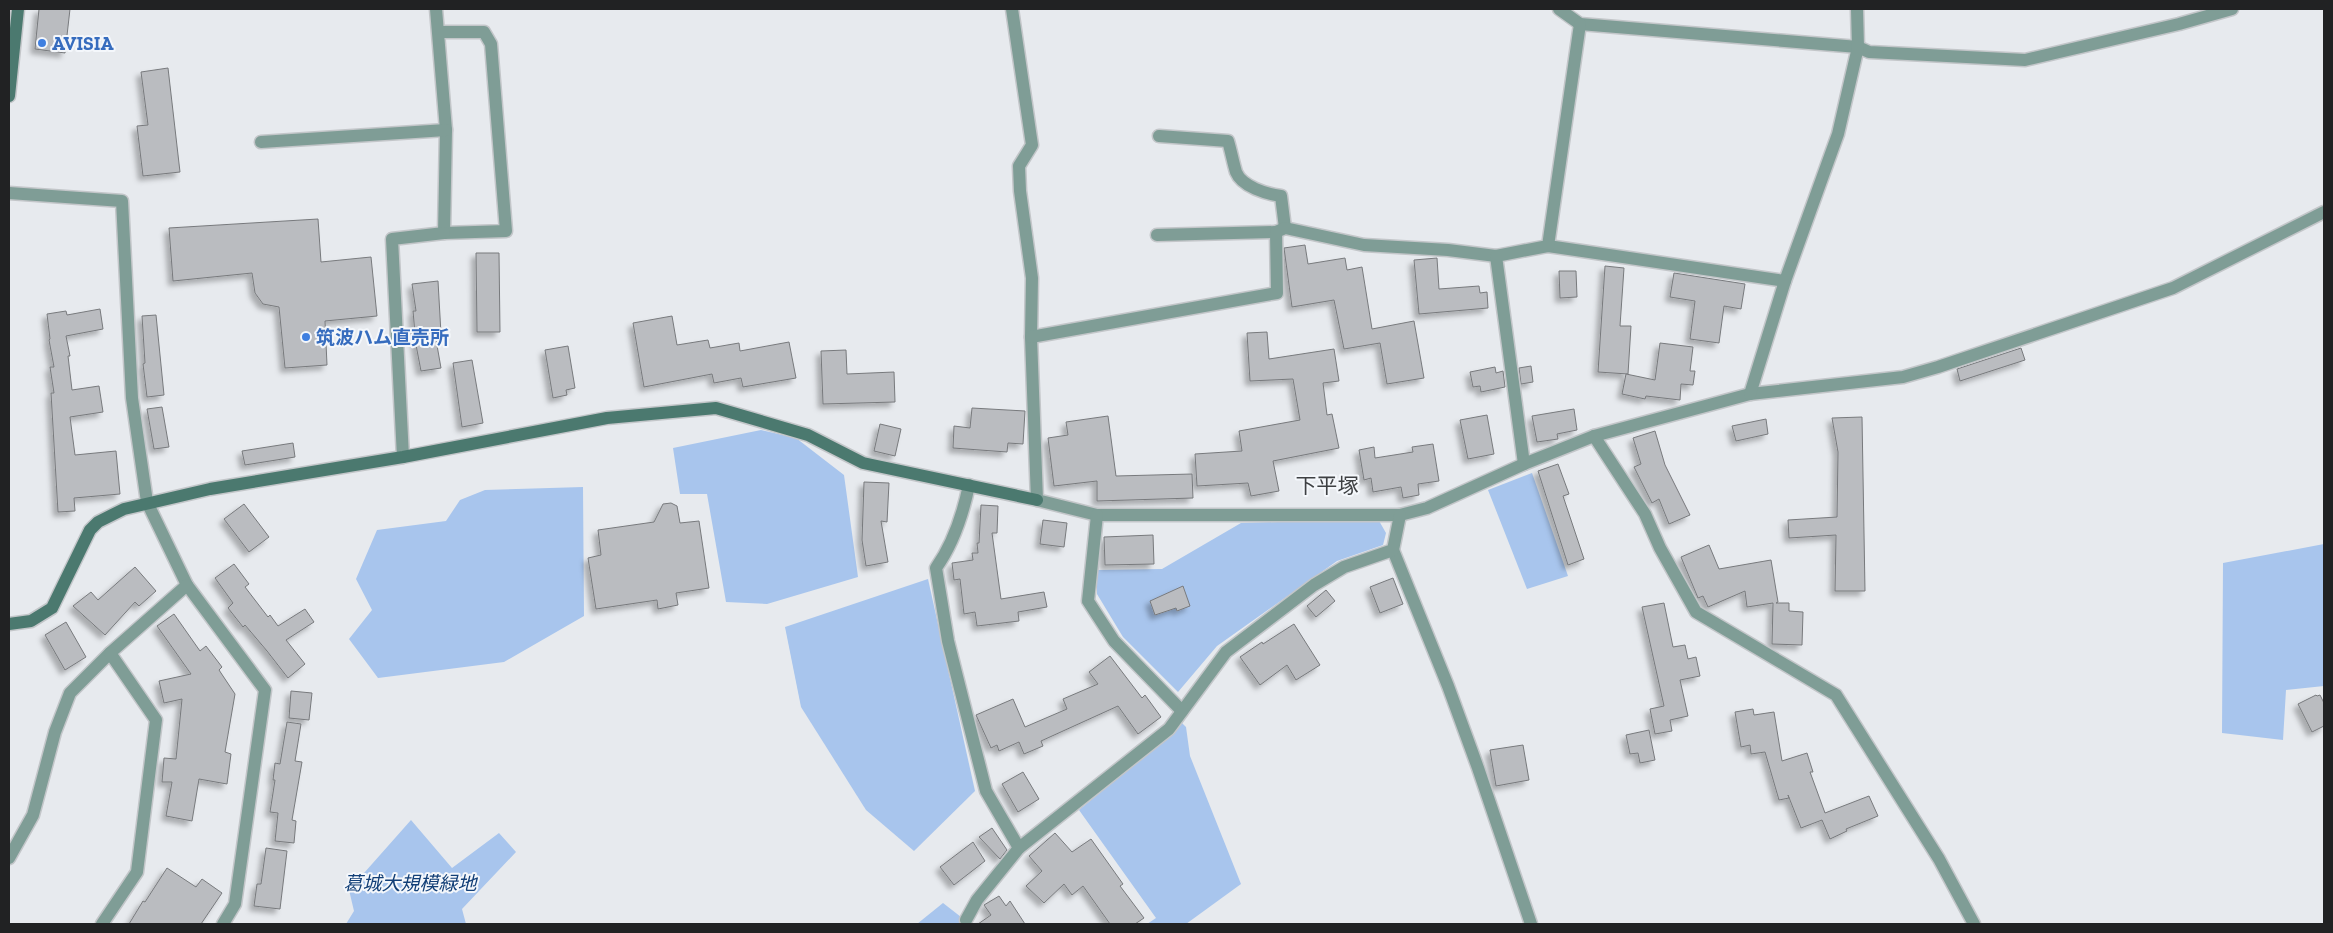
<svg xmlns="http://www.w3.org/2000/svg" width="2333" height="933" viewBox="0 0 2333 933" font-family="'Zilla Slab','Noto Sans JP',serif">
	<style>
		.green { fill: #a8c5ed }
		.building { fill: #babcc0; stroke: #787a7d; filter: url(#shadow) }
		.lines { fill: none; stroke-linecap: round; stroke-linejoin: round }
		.street-casing { stroke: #c3c6c9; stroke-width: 15 }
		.secondary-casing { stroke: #c3c6c9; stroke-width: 15 }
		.street { stroke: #7f9d96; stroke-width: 12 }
		.secondary { stroke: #4b796f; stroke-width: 12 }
		.shop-dot { fill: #3f7fe0; stroke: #f4f7fb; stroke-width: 2 }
		.labels { text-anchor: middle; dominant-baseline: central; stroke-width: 4; stroke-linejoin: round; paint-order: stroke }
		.shop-label { font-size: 19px; font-weight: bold; fill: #366cbe; stroke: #f4f7fb; text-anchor: start }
		.park-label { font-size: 19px; font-style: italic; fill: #123f77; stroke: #f4f7fb }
		.quarter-label { font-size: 21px; fill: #3e4043; stroke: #f4f7fb }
	</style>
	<defs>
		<filter id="shadow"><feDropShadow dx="-4.5" dy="4.5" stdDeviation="2.5" flood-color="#0004"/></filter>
	</defs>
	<rect width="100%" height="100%" fill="#e7eaee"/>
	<!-- green -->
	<g class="green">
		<polygon points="761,430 796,438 844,475 858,577 767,604 726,602 707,494 680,494 673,448"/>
		<polygon points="1532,473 1568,576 1527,589 1488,490"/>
		<polygon points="583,487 584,616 504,662 378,678 349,639 372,610 356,579 377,530 446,521 460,500 485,490"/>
		<polygon points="1378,519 1386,533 1383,545 1337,561 1217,646 1178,692 1123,637 1097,594 1097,570 1162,569 1241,523"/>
		<polygon points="2324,544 2324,686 2286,690 2283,740 2222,733 2223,563"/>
		<polygon points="928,579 975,791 914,851 866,810 801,707 785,627"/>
		<polygon points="1181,722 1186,727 1190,756 1241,884 1186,924 1147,924 1156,918 1079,810 1160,743"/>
		<polygon points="411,820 452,868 499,833 516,852 462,909 466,924 346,924 354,911 349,890"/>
		<polygon points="943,903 970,924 917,924"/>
	</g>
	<!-- building -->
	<g class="building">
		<polygon points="39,9 70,9 65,53 35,49"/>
		<polygon points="168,68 180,172 143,176 137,126 148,125 141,72"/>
		<polygon points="318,219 321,262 371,257 377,316 325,321 327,365 285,368 279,307 263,304 255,293 252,273 173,281 169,228"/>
		<polygon points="1305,245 1308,264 1345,258 1347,270 1362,267 1372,329 1414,321 1424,378 1387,384 1380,343 1344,349 1334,300 1292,307 1284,248"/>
		<polygon points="476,253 499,253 500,332 477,332"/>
		<polygon points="1437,258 1439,289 1479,286 1480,293 1487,292 1488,308 1419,314 1414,260"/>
		<polygon points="1605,266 1624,268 1620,326 1631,326 1628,374 1598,372"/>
		<polygon points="1559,271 1576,271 1577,297 1560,298"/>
		<polygon points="1674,273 1745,284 1741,309 1724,306 1719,343 1690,339 1695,301 1670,297"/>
		<polygon points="438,281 441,334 435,334 441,368 421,371 416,345 413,311 416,311 412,284"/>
		<polygon points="100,309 103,329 66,336 70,356 68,356 72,390 99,386 103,412 70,417 75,455 116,451 120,494 74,498 75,511 58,512 51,393 54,393 50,367 54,367 49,340 50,339 47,314 66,311 67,315"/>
		<polygon points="156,315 164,395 147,397 143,364 145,363 142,316"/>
		<polygon points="672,316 677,345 708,340 710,348 739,343 740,351 789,342 796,378 743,387 741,378 714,383 712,374 644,387 633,323"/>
		<polygon points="1267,332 1269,359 1334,349 1339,381 1323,383 1327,415 1332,414 1339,448 1273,461 1279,491 1251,496 1248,483 1197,486 1195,454 1242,451 1239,431 1300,420 1293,379 1250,381 1247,333"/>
		<polygon points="1660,343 1693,347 1690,371 1695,371 1693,385 1681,384 1680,400 1646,396 1645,399 1622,394 1626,374 1655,380"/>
		<polygon points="568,346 575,388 566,390 567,395 553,398 545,350"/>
		<polygon points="2021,348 2025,360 1960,381 1957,369"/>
		<polygon points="846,350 847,374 894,372 895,402 823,404 821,351"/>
		<polygon points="472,360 483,423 462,427 453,363"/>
		<polygon points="1531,366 1533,382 1521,384 1519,368"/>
		<polygon points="1495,367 1496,373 1503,371 1505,387 1481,392 1480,386 1473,387 1470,372"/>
		<polygon points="162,407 169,447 154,449 147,409"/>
		<polygon points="972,408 1025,411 1023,444 1008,443 1007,452 953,448 954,426 970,428"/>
		<polygon points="1574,409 1577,430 1557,434 1558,439 1537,442 1532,416"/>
		<polygon points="1487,415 1494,454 1468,459 1460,420"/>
		<polygon points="1108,416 1116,476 1192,474 1193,498 1097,501 1097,481 1054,486 1048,438 1068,435 1066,422"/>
		<polygon points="1862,417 1865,591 1835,591 1836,535 1789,538 1788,520 1837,517 1838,452 1832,418"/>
		<polygon points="1766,419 1768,434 1736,441 1732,426"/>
		<polygon points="880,424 901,429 895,456 874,451"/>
		<polygon points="1655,431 1665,465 1690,515 1669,524 1659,499 1652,503 1634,467 1641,464 1633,438"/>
		<polygon points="293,443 295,457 245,465 242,451"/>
		<polygon points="1433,444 1439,481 1418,484 1419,495 1403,498 1401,487 1373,492 1371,478 1364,480 1359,450 1374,447 1375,458 1413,452 1412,447"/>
		<polygon points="1558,464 1569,494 1563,496 1584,559 1568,565 1538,471"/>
		<polygon points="864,482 889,483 887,522 881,521 888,562 866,566 862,540"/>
		<polygon points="671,503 677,506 680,523 699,521 709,588 676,593 678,605 658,609 657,600 596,609 588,558 601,555 598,530 654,522 663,504"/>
		<polygon points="244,504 269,537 249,552 224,519"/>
		<polygon points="981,505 998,506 997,533 992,533 1001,599 1044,592 1047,607 1018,612 1019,621 977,626 975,612 964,614 960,579 954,580 952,563 973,560 972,553 978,553 977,543 979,543"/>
		<polygon points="1043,520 1067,523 1064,547 1040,544"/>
		<polygon points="1153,535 1154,564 1105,565 1104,537"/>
		<polygon points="1709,545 1719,569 1771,560 1778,602 1776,603 1789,603 1789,611 1803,612 1802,645 1772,644 1773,603 1747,607 1745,591 1708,607 1703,596 1698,598 1681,557"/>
		<polygon points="234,564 249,584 245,587 268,617 270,615 278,626 305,609 314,622 286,640 305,664 288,678 267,651 245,625 243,627 228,608 233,603 215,578"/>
		<polygon points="135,567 156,591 139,606 135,602 105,635 73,606 91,592 98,600"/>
		<polygon points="1393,578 1403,604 1380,613 1370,587"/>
		<polygon points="1183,586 1190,606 1177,611 1176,608 1155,615 1150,601"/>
		<polygon points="1326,590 1335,601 1316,617 1307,606"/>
		<polygon points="1664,603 1673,647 1685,645 1688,659 1696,657 1700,676 1680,680 1688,716 1670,720 1672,731 1655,734 1650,709 1664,706 1642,607"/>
		<polygon points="174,614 200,651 206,646 222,667 219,670 235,694 225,752 231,754 227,784 199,779 192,821 166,816 172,782 162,782 164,758 176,759 182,699 164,703 159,681 191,674 157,626"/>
		<polygon points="66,622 86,657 65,670 45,635"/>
		<polygon points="1294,624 1320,665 1296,680 1287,665 1260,685 1240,657 1262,642 1263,644"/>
		<polygon points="1110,656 1142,698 1145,695 1161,717 1138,734 1118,706 1041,741 1043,746 1024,754 1019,742 999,751 997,745 991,748 976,715 1013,699 1025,727 1067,709 1063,699 1098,684 1089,672"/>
		<polygon points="291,691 312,693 309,720 289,718"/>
		<polygon points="2316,695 2317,696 2320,695 2324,703 2324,726 2312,732 2298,704"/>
		<polygon points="1753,709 1754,715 1774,712 1782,761 1807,753 1813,772 1810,772 1825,813 1869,796 1878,816 1846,829 1847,831 1830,839 1822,820 1801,828 1788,795 1789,798 1779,800 1765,752 1751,754 1750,745 1741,747 1735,712"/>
		<polygon points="287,722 301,724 295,761 302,762 292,820 296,821 294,843 275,841 278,813 270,812 275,780 273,780 275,763 280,764"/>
		<polygon points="1649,730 1655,760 1640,763 1638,753 1630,754 1626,735"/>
		<polygon points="1523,745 1529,780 1496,786 1490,750"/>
		<polygon points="1023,772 1039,799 1018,812 1002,784"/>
		<polygon points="992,828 1007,850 1000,859 979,837"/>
		<polygon points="1055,833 1072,852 1091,839 1123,884 1120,886 1144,918 1135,924 1110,924 1083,886 1072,895 1064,884 1044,903 1026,886 1042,871 1029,856"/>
		<polygon points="973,842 985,861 954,885 940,867"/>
		<polygon points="266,848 287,851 280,909 254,906 257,884 261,884"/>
		<polygon points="167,868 196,887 202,879 222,893 201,924 129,924 143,901 145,902"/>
		<polygon points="999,896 1006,906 1010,901 1025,924 978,924 991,915 984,905"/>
	</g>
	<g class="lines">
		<!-- street casing -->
		<g class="street-casing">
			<g id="street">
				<polyline points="436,9 446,130 444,233 506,231 491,44 484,32 439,32"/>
				<polyline points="1012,9 1032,145 1019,166 1020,191 1032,278 1031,337 1037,500 1097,515 1400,515 1427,508 1524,464 1594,436 1750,394 1903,377 1938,367 2173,288 2324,212"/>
				<polyline points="1559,9 1580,24 1858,47 1869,52 2025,60 2179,24 2232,9"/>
				<path d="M1159,136L1228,141C1231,151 1233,162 1236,172C1242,187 1267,194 1281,196L1285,228"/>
				<polyline points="261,142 446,130"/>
				<polyline points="9,193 122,201 132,398 147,502 187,585 265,690 235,904 223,924"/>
				<polyline points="1157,235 1276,232"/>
				<polyline points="1548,246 1785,281"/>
				<polyline points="1031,337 1277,293 1276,232 1285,228 1364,245 1448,250 1496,256"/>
				<polyline points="1750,394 1785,281 1838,134 1858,47 1857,9"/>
				<polyline points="1594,436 1645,514 1660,548 1696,612 1836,695 1939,859 1974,924"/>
				<polyline points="403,457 392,239 444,233"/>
				<polyline points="1524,464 1496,256 1548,246 1580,24"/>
				<path d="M969,485C963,514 953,544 936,568L948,641L986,791L1019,848"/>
				<polyline points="1097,515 1088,601 1114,641 1182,711"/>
				<polyline points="1393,550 1448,686 1478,768 1531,924"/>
				<polyline points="9,858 33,815 55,732 70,693 110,653 187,585"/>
				<polyline points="966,920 977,900 1019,848 1169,729 1226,652 1314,585 1344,567 1393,550 1400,515"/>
				<polyline points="102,924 137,872 156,720 110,653"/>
			</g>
		</g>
		<!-- secondary casing -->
		<g class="secondary-casing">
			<g id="secondary">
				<polyline points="9,96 18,9"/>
				<polyline points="9,624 31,621 52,608 90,530 98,522 124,509 210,489 403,457 607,418 716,408 808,435 863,463 1037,500"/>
			</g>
		</g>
		<!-- street -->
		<use href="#street" class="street"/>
		<!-- secondary -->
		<use href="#secondary" class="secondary"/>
	</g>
	<!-- markers -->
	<g class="shop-dot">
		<circle cx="42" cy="43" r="5"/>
		<circle cx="306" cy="337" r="5"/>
	</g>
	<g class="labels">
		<!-- shop labels -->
		<g class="shop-label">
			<text x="52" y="43">AVISIA</text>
			<text x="316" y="337">筑波ハム直売所</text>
		</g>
		<!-- park labels -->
		<g class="park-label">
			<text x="410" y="883">葛城大規模緑地</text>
		</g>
		<!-- quarter labels -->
		<g class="quarter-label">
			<text x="1327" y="485">下平塚</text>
		</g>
	</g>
	<!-- border -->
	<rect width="2333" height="933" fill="none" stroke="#212223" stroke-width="20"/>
</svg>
